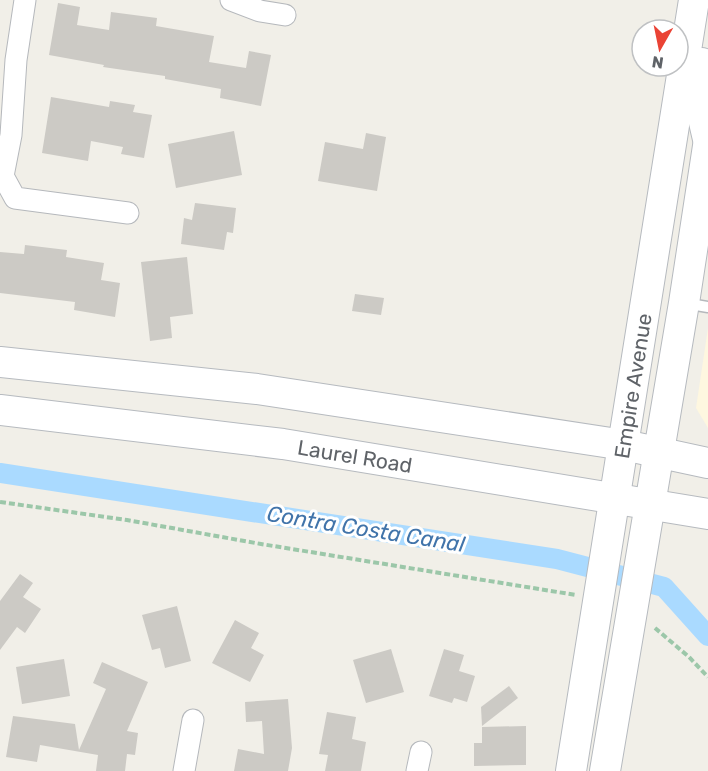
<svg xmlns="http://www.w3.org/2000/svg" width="708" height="771" viewBox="0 0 708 771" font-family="Rubik,sans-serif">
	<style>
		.commercial { fill: #fef7e0 }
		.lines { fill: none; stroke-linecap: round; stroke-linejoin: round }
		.canal { stroke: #aadaff; stroke-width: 20 }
		.building { fill: #cccac5 }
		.service-casing { stroke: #b5b8bc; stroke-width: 13 }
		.minor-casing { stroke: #b5b8bc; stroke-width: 23 }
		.secondary-casing { stroke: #b6babf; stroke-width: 32 }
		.path { stroke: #9cc7a9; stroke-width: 4; stroke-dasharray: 6 3; stroke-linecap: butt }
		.service { stroke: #fff; stroke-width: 10 }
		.minor { stroke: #fff; stroke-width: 21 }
		.secondary { stroke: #fff; stroke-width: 30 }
		.labels { text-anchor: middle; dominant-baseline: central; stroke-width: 6; stroke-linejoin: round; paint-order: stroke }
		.street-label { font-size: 21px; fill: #5f6368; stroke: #fff }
		.water-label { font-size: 22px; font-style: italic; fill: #4174aa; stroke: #fff }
	</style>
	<rect width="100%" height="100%" fill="#f1efe8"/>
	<!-- commercial -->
	<polygon class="commercial" points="708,328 708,428 696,408"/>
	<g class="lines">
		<!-- canal -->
		<polyline class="canal" points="0,473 557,559 664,587 708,636"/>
	</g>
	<!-- building -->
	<g class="building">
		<polygon points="58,3 80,7 77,25 109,30 111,12 157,18 156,26 214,36 209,62 246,68 249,51 271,55 261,106 220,98 221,89 165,79 165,76 103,67 104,65 49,55"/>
		<polygon points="51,97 109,107 110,101 135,105 133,112 152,115 144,158 121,154 123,147 91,141 88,161 42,153"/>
		<polygon points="234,131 242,175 176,188 168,144"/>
		<polygon points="366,133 386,137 377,191 318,181 325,142 363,149"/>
		<polygon points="195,203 236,208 233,233 227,232 224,250 181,244 184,218 192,220"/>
		<polygon points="25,245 67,250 66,257 104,263 101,280 120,283 115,317 74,310 75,302 0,293 0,252 24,254"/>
		<polygon points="187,257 193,314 170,317 172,338 150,341 141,262"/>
		<polygon points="355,294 384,298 381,315 352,311"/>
		<polygon points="20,574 33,583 23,597 41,609 25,633 17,627 0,650 0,601"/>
		<polygon points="177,606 191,661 165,668 160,648 152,650 142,615"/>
		<polygon points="235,620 259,633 251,648 264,655 250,682 212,663"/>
		<polygon points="391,649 404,692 366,703 353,660"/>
		<polygon points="444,649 464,655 459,671 475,676 467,702 454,698 452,703 429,696"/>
		<polygon points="64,659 70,696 22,704 16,667"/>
		<polygon points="102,662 148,682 127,731 138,733 135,755 127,754 125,771 96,771 98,755 40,745 37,762 6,757 13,716 75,724 79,750 106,689 93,683"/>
		<polygon points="509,686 518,698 482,726 481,707"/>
		<polygon points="288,699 292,748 288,771 234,771 238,749 264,754 262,721 246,722 245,702"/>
		<polygon points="327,712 356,717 352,739 366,742 361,771 325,771 328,755 319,754"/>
		<polygon points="526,726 526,765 474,766 474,743 482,743 482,727"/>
	</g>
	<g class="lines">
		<!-- service casing -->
		<g class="service-casing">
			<polyline id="service" points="684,303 708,307"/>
		</g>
		<!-- minor casing -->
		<g class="minor-casing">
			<g id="minor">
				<polyline points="25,0 16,60 11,135 3,176 15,198 128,213"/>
				<polyline points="231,0 260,11 285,15"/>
				<polyline points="184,771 193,720"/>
				<polyline points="417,771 421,752"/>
			</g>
		</g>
		<!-- secondary casing -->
		<g class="secondary-casing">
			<g id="secondary">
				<polyline points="702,63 697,92 708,139"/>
				<polyline points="0,362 257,389 624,445 708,463"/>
				<path id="s1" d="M0,410L283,444L708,514"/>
				<path id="s2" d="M571,771L694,0"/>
				<polyline points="605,771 684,303 708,146"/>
			</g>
		</g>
		<!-- path -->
		<g class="path">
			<polyline points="0,502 127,520 261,544 576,595"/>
			<polyline points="655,628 689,657 708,677"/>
		</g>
		<!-- service -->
		<use href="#service" class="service"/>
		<!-- minor -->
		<use href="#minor" class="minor"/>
		<!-- secondary -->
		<use href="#secondary" class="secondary"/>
	</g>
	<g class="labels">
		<!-- street labels -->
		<g class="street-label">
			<text stroke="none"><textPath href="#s2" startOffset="390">Empire Avenue</textPath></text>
			<text stroke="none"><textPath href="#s1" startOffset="358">Laurel Road</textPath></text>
		</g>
		<!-- water labels -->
		<g class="water-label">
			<text transform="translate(366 529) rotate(9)">Contra Costa Canal</text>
		</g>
	</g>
	<!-- north arrow -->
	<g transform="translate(660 48) rotate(189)"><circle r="28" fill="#ffffff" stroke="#bfc1c3" stroke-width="1.5"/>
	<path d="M0-4.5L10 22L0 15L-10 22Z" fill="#ea4335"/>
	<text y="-9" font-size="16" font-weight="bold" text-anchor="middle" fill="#5f6368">N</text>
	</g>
</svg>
